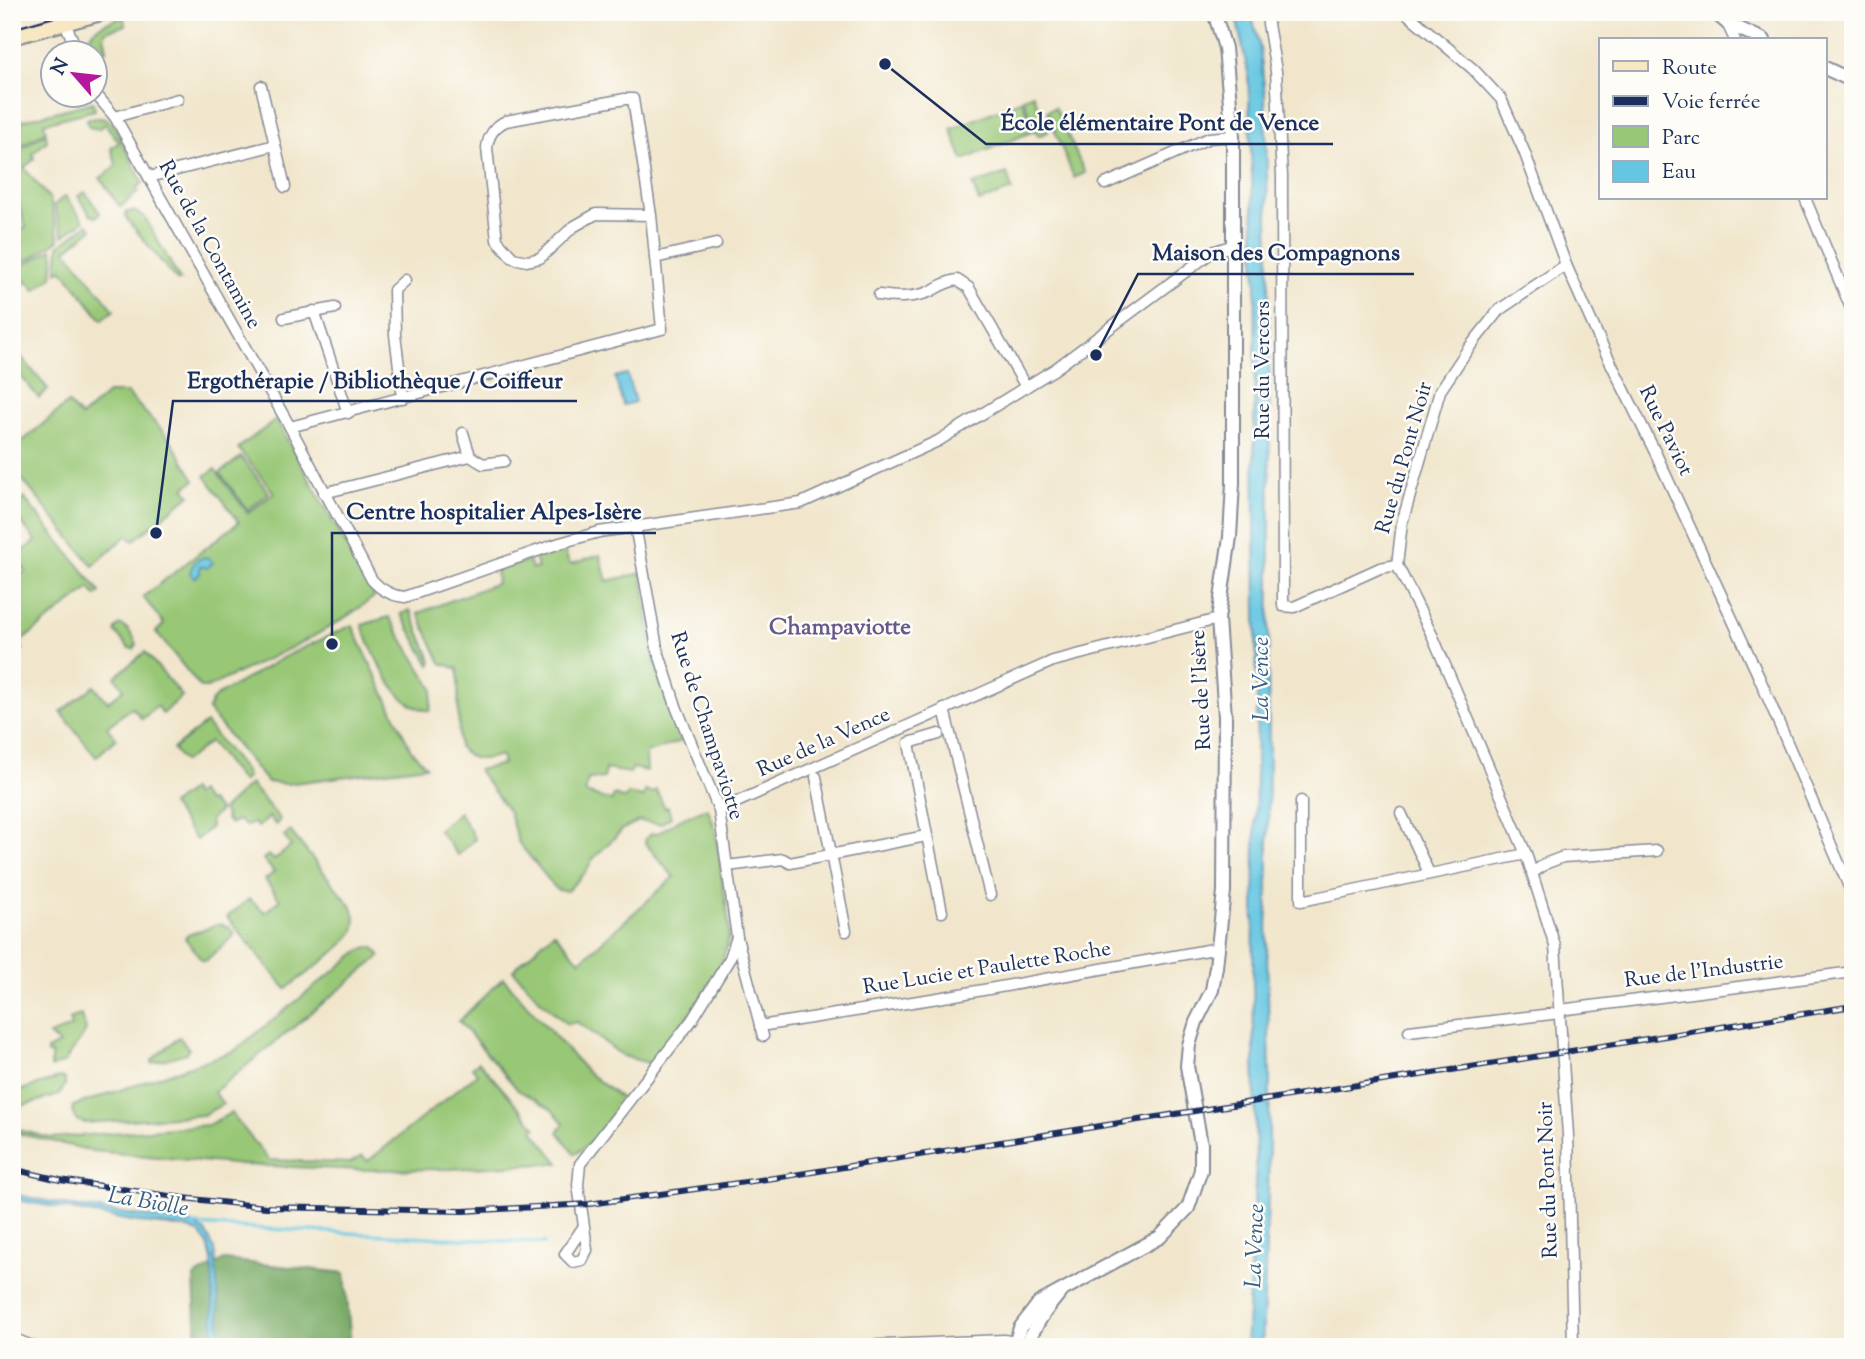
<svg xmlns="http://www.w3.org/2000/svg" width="1865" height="1359" viewBox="0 0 1865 1359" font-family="'Sorts Mill Goudy',serif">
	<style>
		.green { fill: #98c776; stroke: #5a7b6a; stroke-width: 2 }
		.forest { fill: #7aac67; stroke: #4a6e62; stroke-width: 2 }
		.water { fill: #64c6e1; stroke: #407aa0; stroke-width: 2 }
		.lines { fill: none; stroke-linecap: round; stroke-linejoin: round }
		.stream { stroke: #64c6e1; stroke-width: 3.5 }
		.minor-casing { stroke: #868a95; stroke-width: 13 }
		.tertiary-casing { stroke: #868a95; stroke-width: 16 }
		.secondary-casing { stroke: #868a95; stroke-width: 18 }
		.minor { stroke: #fff; stroke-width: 10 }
		.tertiary { stroke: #fff; stroke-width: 12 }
		.secondary { stroke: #f7e8c3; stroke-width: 14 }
		.tram { stroke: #1b2f5e; stroke-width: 2 }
		.rail-casing { stroke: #1b2f5e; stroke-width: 6 }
		.rail { stroke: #fdfcf7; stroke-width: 3.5; stroke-dasharray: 10; stroke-linecap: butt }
		.labels { text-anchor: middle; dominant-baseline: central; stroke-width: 5; stroke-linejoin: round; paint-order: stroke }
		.street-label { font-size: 21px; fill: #1b2f5e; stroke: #fdfcf7 }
		.neighbourhood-label { font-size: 23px; font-weight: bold; fill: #655a8b; stroke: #fdfcf7 }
		.water-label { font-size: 23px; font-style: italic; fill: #315c85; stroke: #fdfcf7 }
		.leader { fill: none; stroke: #1b2f5e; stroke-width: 2.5 }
		.callout-dot { fill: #1b2f5e; stroke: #fdfcf7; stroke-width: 2.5 }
		.callout-label { font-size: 23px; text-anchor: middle; font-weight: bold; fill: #1b2f5e; stroke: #fdfcf7; stroke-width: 5; stroke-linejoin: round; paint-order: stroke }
	</style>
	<rect width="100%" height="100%" fill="#fdfcf7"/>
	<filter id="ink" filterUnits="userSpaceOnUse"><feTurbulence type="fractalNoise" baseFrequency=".0143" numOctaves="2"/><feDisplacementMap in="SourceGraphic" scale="14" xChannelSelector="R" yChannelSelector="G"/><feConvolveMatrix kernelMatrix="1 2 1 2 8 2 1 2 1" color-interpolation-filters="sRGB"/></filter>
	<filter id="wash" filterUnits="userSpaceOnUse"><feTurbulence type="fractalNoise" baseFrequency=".00686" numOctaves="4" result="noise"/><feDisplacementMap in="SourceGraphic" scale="28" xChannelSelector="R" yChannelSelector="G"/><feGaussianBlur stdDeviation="1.57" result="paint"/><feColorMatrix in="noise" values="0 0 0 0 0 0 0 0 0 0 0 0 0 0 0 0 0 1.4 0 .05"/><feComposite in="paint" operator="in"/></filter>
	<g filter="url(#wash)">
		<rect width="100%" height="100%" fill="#f1e6cc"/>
		<!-- green -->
		<g class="green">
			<path d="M123,17L126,25L106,31L104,35L107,50L95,55C77,32 103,23 123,17Z"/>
			<polygon points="1033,94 1048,132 1038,136 1023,98"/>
			<polygon points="1022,100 1034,131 963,160 951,129"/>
			<polygon points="93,102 95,110 44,123 46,131 12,151 12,123"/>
			<polygon points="1055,107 1085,173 1074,178 1047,111"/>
			<polygon points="97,118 106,118 114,125 143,183 137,187 138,192 120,207 100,178 113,169 116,164 111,148 119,142 105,124 98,129 89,127 87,119"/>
			<polygon points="46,133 47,141 32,154 35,158 24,168 50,199 59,240 33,257 12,267 12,232 26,228 16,196 12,196 12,154"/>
			<polygon points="1007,173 1012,190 979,202 973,185"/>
			<polygon points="85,192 100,213 96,217 90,214 78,196"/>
			<polygon points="65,196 84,221 63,236 54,205"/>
			<polygon points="133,211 144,216 180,280 178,281 173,276 126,218 126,212"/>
			<polygon points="88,224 92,229 66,250 114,310 102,320 62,269 57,272 59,246"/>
			<polygon points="52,249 54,256 52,277 35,290 27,281 12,292 12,271"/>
			<polygon points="18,353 48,389 39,398 12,366 12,358"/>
			<polygon points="108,393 127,393 170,439 195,480 184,488 190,495 133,541 127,535 93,566 12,467 12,450 68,403 81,417"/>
			<path d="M276,420L375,596C326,636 263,660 207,688H201L156,632L164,624L143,597L239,522L205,476L215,469L248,513L274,493L238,448Z"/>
			<polygon points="241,457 269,493 248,510 220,473"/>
			<polygon points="24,498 100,592 96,596 90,588 19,643 23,649 12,656 17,649 12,644 12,582 26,571 15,558 36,541 12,510"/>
			<path d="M563,548L568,560L571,564L600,555L607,581L642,573L653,654L667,704L682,741L646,753L647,771L632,768L630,773L605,769L604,778L588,779L585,793L612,801L614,795L625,799L628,794L644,797L645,791L652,793L656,790L665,808L668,807L671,817L660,824L639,821L623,829L592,860L586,872L567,891L557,890L518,842L509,812L478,770L503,764L501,755C483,760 472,763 459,747L458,669L441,663L418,613L497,583L496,571L529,560L532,569L538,568L535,557Z"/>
			<polygon points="410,610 432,662 430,665 401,614"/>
			<path d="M389,617L433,689L430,711C423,709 415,708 409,703C386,685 372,651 362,625Z"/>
			<path d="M120,625C127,626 134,637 137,644L134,649L129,648L115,632V629Z"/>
			<polygon points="352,625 411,750 426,766 286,784 267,782 208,710 212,701 218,695 286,656"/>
			<polygon points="145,652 182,696 163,714 157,706 142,719 132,707 107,727 116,739 96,757 61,712 94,686 108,702 124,689 115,677"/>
			<polygon points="206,723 246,773 247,777 242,782 210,742 184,762 173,749"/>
			<polygon points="250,784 280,819 276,825 269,817 258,827 254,823 246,826 238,820 230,824 225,818 226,816 222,810"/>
			<polygon points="191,790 194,796 199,792 207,802 210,801 220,811 210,820 211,827 196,840 171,805"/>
			<path d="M707,808C717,826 718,851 721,871C723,891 730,915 729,935C726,974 675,1032 652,1064L623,1056L577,1022L567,1024L540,1000L513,970L554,932L580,961L674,877L645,843L646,838L651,834L658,833L678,820Z"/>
			<polygon points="459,812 475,839 458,855 438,830"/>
			<path d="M290,831L352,907C355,915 357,922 354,930C348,945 301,977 286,989L227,917L249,899L265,912L280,900L265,880L274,872L263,859L268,855L274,860L291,846L284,836Z"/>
			<polygon points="220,924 229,927 234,933 233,937 205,961 201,959 185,938 187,935"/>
			<path d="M368,947L374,948L381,956L214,1092L223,1104L203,1115L85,1123C77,1121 74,1119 72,1111L73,1106L79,1104L234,1051L359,951Z"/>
			<polygon points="503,978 587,1072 622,1099 622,1104 590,1143 575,1154 558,1132 564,1123 552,1110 518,1090 459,1021"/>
			<path d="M81,1015L86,1030C81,1042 71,1050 65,1062L51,1068V1054H47V1050L59,1044L49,1035L71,1027L69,1019Z"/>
			<polygon points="179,1037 189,1049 187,1053 152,1063 152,1060"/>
			<polygon points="479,1062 536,1127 533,1131 559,1163 450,1169 366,1170 243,1165 93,1151 12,1132 12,1128 51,1138 208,1125 231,1113 269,1160 350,1163 362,1156 368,1161 477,1074 472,1067"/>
			<polygon points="62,1077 65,1079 65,1085 59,1095 12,1109 12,1093"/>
		</g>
		<!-- forest -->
		<polygon class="forest" points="224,1260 345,1273 351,1347 197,1347 194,1277"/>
		<!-- water -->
		<g class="water">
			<polygon points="1235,12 1251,12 1260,48 1265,96 1269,256 1270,587 1268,672 1269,745 1267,954 1270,1074 1268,1198 1262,1347 1246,1347 1256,1167 1253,980 1257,702 1254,438 1256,284 1248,72"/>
			<polygon points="627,374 635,402 623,405 615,377"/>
			<path d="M205,557L210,559L213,563L207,568L200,566V574L194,578L190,573C192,564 196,559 205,557Z"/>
			<polygon points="12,1194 71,1206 190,1223 205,1231 215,1250 221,1347 214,1347 212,1260 208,1245 199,1233 186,1228 143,1223 17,1200 12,1199"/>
		</g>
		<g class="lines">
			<!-- stream -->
			<polyline class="stream" points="193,1225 544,1243"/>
		</g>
	</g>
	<g filter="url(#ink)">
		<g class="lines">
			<!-- minor casing -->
			<g class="minor-casing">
				<g id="minor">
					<polyline points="60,12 78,52"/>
					<polyline points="1266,12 1276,71 1282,176 1283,606 1294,607 1380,568 1397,565"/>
					<polyline points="1405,12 1473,69 1501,99 1524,151 1566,265 1601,343 1656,454 1759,677 1853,896"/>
					<polyline points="1727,23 1735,40"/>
					<polyline points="261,86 285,187"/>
					<path d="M94,92L115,117L290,427L372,580C381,590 391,596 405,597L560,543L599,532L801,503L938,441L1055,369L1212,252L1234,245"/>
					<polyline points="115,117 178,99"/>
					<polyline points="149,177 275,145"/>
					<polyline points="1105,184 1209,138 1233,136"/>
					<polyline points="1805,198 1853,313"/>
					<polyline points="655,258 716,244"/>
					<polyline points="1566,265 1499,310 1468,349 1440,391 1402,523 1397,565 1433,637 1526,854 1555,946 1568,1135 1573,1347"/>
					<path d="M879,295C895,298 916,298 931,291C940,286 945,282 957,280L969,288L1026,387"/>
					<polyline points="314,311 348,413"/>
					<polyline points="284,318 335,308"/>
					<polyline points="403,398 395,335 394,290 405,280"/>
					<path d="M290,427L662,329L651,215L633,99H625L506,121C495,126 488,136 487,148L497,240L513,258L527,261L540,258L573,227L596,214L651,215"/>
					<polyline points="463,433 470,456 483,464 504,461"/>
					<polyline points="324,493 470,456"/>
					<polyline points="944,709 990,895"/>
					<polyline points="939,734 909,743 942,912"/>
					<polyline points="816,777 846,931"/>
					<polyline points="1301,801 1301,901 1526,854"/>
					<polyline points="719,810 1053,661 1218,619"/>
					<polyline points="1401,813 1429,873"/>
					<polyline points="727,866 783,859 790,863 926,836"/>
					<polyline points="1532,873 1547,863 1563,857 1657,851"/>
					<polyline points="737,938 763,1036"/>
					<polyline points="1560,1010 1853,972"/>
					<polyline points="760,1026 938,998 1219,948"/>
					<polyline points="1409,1031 1560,1013"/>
					<polyline points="584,1226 587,1250 582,1260 573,1262 565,1254 584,1226 578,1185 580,1164 692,1020 730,958 737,937 719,810 677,709 657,648 635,525"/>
					<polyline points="12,1338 34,1347"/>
					<polyline points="835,1347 1004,1340 1015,1342"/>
				</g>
			</g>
			<!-- tertiary casing -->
			<g class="tertiary-casing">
				<g id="tertiary">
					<polyline points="1714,12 1727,23 1764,40"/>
					<polyline points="1825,68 1853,81"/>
					<polyline points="1014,1347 1020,1328 1039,1303 1160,1237 1188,1208 1201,1170 1201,1144 1187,1066 1189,1045 1196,1022 1212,990 1216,967 1224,891 1225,717 1218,619 1230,537 1233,483 1233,136 1225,48 1214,12"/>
					<path d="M1026,1347C1034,1326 1045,1311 1059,1294"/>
				</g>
			</g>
			<!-- secondary casing -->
			<g class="secondary-casing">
				<g id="secondary">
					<polyline points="12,13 15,12"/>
					<polyline points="12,37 105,12"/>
				</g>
			</g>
			<!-- minor -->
			<use href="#minor" class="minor"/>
			<!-- tertiary -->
			<use href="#tertiary" class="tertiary"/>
			<!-- secondary -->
			<use href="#secondary" class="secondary"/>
			<!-- tram -->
			<polyline class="tram" points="12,29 71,12"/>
			<!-- rail casing -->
			<g class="rail-casing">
				<polyline id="rail" points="12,1169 60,1180 183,1198 266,1207 463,1211 589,1204 781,1177 1853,1006"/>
			</g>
			<!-- rail -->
			<use href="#rail" class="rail"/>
		</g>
	</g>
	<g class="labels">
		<!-- street labels -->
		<g class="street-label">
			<text transform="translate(209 245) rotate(61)">Rue de la Contamine</text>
			<text transform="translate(1264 370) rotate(-90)">Rue du Vercors</text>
			<text transform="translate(1665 431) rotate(64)">Rue Paviot</text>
			<text transform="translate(1405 458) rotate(-74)">Rue du Pont Noir</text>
			<text transform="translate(1202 690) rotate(-93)">Rue de l'Isère</text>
			<text transform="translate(706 726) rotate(72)">Rue de Champaviotte</text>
			<text transform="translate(824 743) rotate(-24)">Rue de la Vence</text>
			<text transform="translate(987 969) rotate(-9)">Rue Lucie et Paulette Roche</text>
			<text transform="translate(1704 972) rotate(-7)">Rue de l'Industrie</text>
			<text transform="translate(1549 1180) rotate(-92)">Rue du Pont Noir</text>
		</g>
		<!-- neighbourhood labels -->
		<g class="neighbourhood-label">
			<text x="840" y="628">Champaviotte</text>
		</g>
		<!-- water labels -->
		<g class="water-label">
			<text transform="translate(1262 679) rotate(-90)">La Vence</text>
			<text transform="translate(148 1203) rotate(10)">La Biolle</text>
			<text transform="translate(1256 1246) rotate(-88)">La Vence</text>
		</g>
	</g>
	<!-- callouts -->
	<path class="leader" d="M885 64L986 144H1333M1096 355L1138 274H1414M156 533L173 401H577M332 644L332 533H656"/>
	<g class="callout-dot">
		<circle cx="885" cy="64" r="7"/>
		<circle cx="1096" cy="355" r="7"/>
		<circle cx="156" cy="533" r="7"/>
		<circle cx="332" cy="644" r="7"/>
	</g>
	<g class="callout-label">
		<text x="1160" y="130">École élémentaire Pont de Vence</text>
		<text x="1276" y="260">Maison des Compagnons</text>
		<text x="375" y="388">Ergothérapie / Bibliothèque / Coiffeur</text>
		<text x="494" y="519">Centre hospitalier Alpes-Isère</text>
	</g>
	<!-- margin -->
	<rect width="1865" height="1359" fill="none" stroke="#fdfcf7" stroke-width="42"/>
	<!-- legend -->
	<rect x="1599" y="38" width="228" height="161" fill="#fdfcf7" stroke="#a3aaba" stroke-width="2"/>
	<rect x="1613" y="61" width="35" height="10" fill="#f7e8c3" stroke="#a3aaba" stroke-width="2"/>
	<text x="1662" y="74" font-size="21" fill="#1b2f5e">Route</text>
	<rect x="1613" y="96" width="35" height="10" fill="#1b2f5e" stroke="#a3aaba" stroke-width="2"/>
	<text x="1662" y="108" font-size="21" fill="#1b2f5e">Voie ferrée</text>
	<rect x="1613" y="126" width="35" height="21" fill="#98c776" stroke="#a3aaba" stroke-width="2"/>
	<text x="1662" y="144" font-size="21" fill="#1b2f5e">Parc</text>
	<rect x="1613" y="161" width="35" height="21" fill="#64c6e1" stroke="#a3aaba" stroke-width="2"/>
	<text x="1662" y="178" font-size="21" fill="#1b2f5e">Eau</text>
	<!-- north arrow -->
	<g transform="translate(74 74) rotate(298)"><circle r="33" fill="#fdfcf7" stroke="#a3aaba" stroke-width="2"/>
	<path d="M0-5L12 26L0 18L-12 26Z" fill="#b5179e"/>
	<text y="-10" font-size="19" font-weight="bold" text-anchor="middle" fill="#1b2f5e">N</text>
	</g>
</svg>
